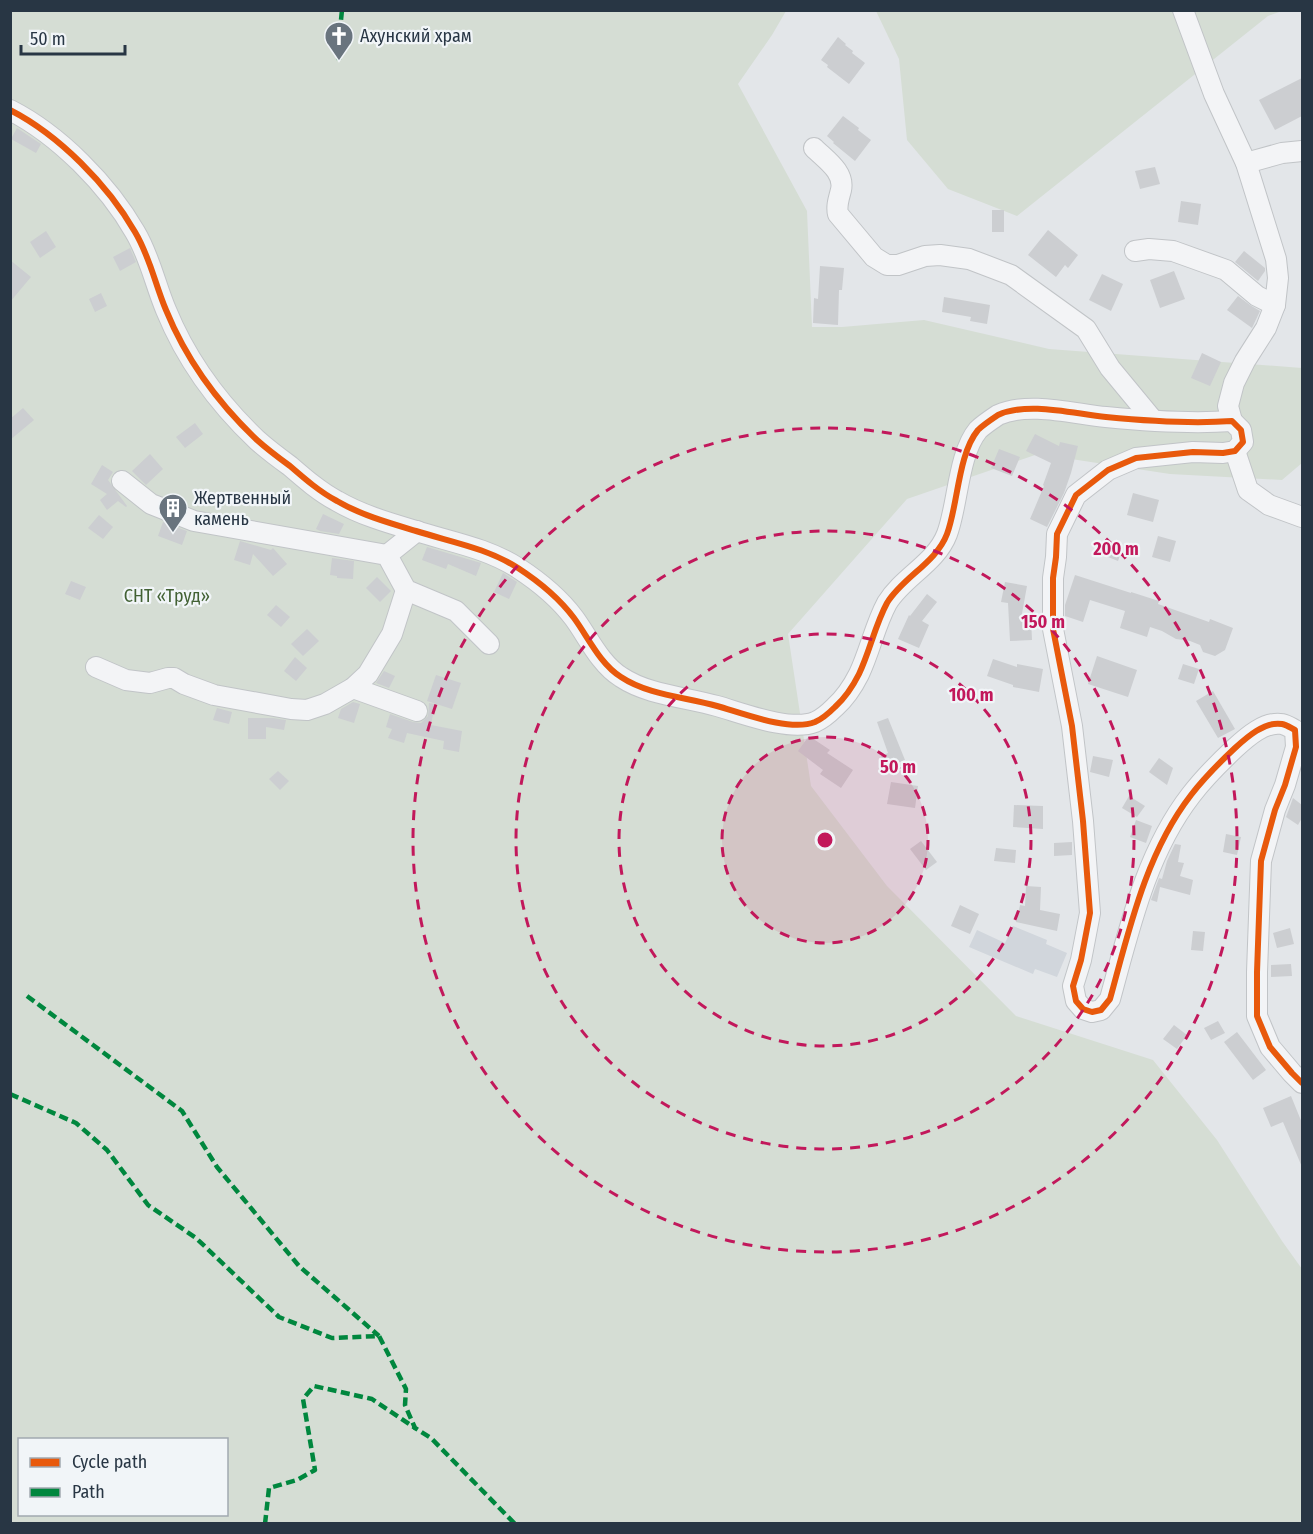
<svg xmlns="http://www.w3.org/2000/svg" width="1313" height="1534" viewBox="0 0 1313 1534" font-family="'Fira Sans Condensed',sans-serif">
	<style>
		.built { fill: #d1d6dc }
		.green { fill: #d5ddd4; fill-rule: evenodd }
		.building { fill: #ccced1 }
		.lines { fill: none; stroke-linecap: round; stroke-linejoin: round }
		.minor-casing { stroke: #c1c4c7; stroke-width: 22 }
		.minor { stroke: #f3f4f6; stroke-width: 20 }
		.quiet { stroke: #00873e; stroke-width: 4.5; stroke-dasharray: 9 4.5; stroke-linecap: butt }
		.cycleway-casing { stroke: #f1f5f8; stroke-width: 10 }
		.cycleway { stroke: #e8590c; stroke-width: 6 }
		.ring { fill: none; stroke: #c2185b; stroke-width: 3; stroke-dasharray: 10 8 }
		.labels { text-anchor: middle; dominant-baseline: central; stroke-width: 4.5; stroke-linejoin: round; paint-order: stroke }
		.poi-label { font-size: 18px; fill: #283644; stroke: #f1f5f8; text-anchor: start }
		.park-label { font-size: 18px; fill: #426134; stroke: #f1f5f8 }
		.centre { fill: #c2185b; stroke: #f1f5f8; stroke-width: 3 }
		.ring-label { font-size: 18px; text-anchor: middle; font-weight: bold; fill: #c2185b; stroke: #f1f5f8; stroke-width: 4.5; stroke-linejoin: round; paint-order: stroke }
	</style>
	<rect width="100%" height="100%" fill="#e3e6e9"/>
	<!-- built -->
	<polygon class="built" points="1013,926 1047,940 1046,944 1067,953 1057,977 1035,969 1033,974 969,947 977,930 1005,943"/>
	<!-- green -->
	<g class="green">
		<path d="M11,11H786L772,35L738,84L807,211L812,327H842L924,320L1049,349L1302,368V463L1282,480L1170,474L1038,454L907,499L788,634L811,786L887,886L1016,1016L1153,1060L1217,1140L1282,1241L1302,1269V1523H11ZM20,1440H226V1514H20Z"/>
		<polygon points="876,11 1282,11 1268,16 1017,216 948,189 907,140 899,59"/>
	</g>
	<!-- building -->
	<g class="building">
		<polygon points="838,37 846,44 845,45 853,51 852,53 865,63 849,84 827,67 828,65 821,60"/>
		<polygon points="1302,78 1302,116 1275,130 1259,100"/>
		<polygon points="843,116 859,128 858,130 871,140 855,161 833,143 834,142 827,136"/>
		<polygon points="17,128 41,144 36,153 11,139"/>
		<polygon points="1155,167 1160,184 1140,189 1135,171"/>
		<polygon points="1181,201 1201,204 1198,225 1178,222"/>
		<rect x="992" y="210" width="12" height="22"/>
		<polygon points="1048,230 1078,255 1068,268 1065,265 1056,277 1028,255"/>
		<polygon points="46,231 56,247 40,258 30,242"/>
		<polygon points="130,248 136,262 120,271 113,257"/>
		<polygon points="1244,251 1265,268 1265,271 1258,281 1235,262"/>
		<polygon points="10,260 31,277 10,302"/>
		<polygon points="820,266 844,268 842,290 839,290 838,325 813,323 814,298 818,299"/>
		<polygon points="1174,271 1185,299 1160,308 1150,280"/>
		<polygon points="1102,274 1123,284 1111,311 1089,300"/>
		<polygon points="101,293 107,306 95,312 89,299"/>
		<polygon points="1238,296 1250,305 1260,311 1252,328 1227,310"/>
		<polygon points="944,297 990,305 987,324 970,321 971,317 942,312"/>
		<polygon points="1202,353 1221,362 1210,386 1191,378"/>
		<polygon points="23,408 34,420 10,440 10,419"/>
		<polygon points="195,423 203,434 185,448 176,437"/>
		<polygon points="1035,434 1059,446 1060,442 1078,446 1071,473 1064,493 1047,527 1030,519 1044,486 1043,485 1051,463 1026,451"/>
		<polygon points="999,449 1020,457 1012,476 991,468"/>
		<polygon points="150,454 163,469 146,485 132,471"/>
		<polygon points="102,465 113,472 108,480 127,506 126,507 118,501 107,510 100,500 107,494 91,484"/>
		<polygon points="1133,493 1159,500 1153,522 1127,515"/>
		<polygon points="323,514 344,524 339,534 320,531 316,529"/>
		<polygon points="99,515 113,527 103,539 88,528"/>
		<polygon points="163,522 187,531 182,545 158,536"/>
		<polygon points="1158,536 1176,541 1170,562 1152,557"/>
		<polygon points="240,541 271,550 273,548 287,564 273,576 253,554 250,565 234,560"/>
		<polygon points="1108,542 1123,547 1118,561 1103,555"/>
		<polygon points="427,547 481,563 476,576 448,564 446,569 422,560"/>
		<polygon points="332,558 354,561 353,579 337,578 337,576 330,575"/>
		<polygon points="503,573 517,582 509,599 494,592"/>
		<polygon points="1075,575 1131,593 1131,592 1159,601 1158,604 1209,622 1210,619 1233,628 1225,650 1215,656 1203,652 1200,645 1190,641 1176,639 1162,631 1150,627 1147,637 1120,628 1125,611 1090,600 1083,622 1065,616 1065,605"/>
		<polygon points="377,577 391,591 380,602 366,588"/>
		<polygon points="71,581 86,587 80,600 65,594"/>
		<polygon points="1005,582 1027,586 1021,619 1031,618 1032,640 1010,641 1008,603 1001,602"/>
		<polygon points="927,594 937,602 922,621 929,625 919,648 898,639 909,615 910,616"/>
		<polygon points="276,605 290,617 281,627 267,615"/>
		<polygon points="307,629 319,641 303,656 291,644"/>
		<polygon points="1097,656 1137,670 1128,697 1088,684"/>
		<polygon points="295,657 307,668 296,681 284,671"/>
		<polygon points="993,659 1017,667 1017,664 1043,669 1039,692 1013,687 1013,685 987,676"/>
		<polygon points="1183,664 1199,669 1194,684 1178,679"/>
		<polygon points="384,671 395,676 389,688 376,683"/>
		<polygon points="436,675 461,683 452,709 427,701"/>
		<polygon points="1213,691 1235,729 1218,738 1196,701"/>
		<polygon points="353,702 360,704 354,723 338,718 341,709"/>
		<polygon points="429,703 435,704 431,725 462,731 459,752 443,749 444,741 407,733 404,743 388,738 392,729 386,727 390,714 413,722 421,723 428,716"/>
		<polygon points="217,708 232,712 229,724 213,720"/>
		<polygon points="248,718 273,718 286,720 284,730 266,727 266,739 248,739"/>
		<polygon points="888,718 905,760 886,768 881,756 888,753 877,722"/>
		<polygon points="809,736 830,750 827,753 853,770 841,788 820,774 823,770 798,751"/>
		<polygon points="1093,756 1113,760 1109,777 1090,772"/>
		<polygon points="1159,758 1173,768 1167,785 1149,772"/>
		<polygon points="278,771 289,781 280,790 269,779"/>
		<polygon points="891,782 918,786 915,808 887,804"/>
		<polygon points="1129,796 1145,806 1137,817 1122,808"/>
		<polygon points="1293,798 1302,805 1302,818 1298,825 1286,817"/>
		<polygon points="1014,805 1043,806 1043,829 1013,827"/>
		<polygon points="1136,820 1152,826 1146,843 1130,837"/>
		<polygon points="1226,834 1241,837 1237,855 1223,852"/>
		<polygon points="921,841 937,862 926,870 910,849"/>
		<polygon points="1072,842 1072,855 1054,856 1054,843"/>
		<polygon points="1175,844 1181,845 1178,862 1184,863 1180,876 1193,880 1190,895 1160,887 1157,902 1151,900 1159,878 1162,879 1167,861"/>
		<polygon points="996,848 1016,850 1015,863 994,861"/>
		<polygon points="1026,886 1041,887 1040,910 1060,914 1057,931 1016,922 1020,905 1025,906"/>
		<polygon points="960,905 979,914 970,934 951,926"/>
		<polygon points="1290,928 1294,944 1277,948 1273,933"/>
		<polygon points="1193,931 1205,932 1203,951 1191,950"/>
		<polygon points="1291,964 1292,976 1271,977 1271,965"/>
		<polygon points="1218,1021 1225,1033 1211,1040 1204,1028"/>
		<polygon points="1174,1025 1187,1035 1177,1049 1163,1039"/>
		<polygon points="1237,1032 1266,1070 1253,1080 1224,1042"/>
		<polygon points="1291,1096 1302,1123 1302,1167 1283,1122 1271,1127 1263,1108"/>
	</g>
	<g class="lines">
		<!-- minor casing -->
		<g class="minor-casing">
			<g id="minor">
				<polyline points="1183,10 1214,94 1246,163 1276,259 1278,278 1275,305 1266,328 1245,361 1234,383 1228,406 1232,421"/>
				<path d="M10,110C59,135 108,185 135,232C150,257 155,284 166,310C186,359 219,404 257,440C267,449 279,458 290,466C305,479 320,492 337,501C361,515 389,523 416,531C451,542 487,548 518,568C538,581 559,598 574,618C588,637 600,664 621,677C648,695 685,697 717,706C742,713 790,732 815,722C822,719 829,713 835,707C845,698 853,686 859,674C870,651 875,625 887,603C903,577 936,563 947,534C958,505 958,454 978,430C983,425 992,419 998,415C1029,401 1074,414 1106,417C1147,421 1191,424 1232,421L1241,430L1243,442L1235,451L1223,453L1193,452L1136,458L1108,470L1076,495L1057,534L1056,557L1053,578V629L1072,726L1083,821L1090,913L1081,960L1073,986L1076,1001L1083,1009L1092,1012L1101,1010L1110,999C1129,930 1146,853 1191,795C1204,778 1219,763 1235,748C1247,737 1265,721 1282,724C1287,725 1291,728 1295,730L1296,747L1285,785L1275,810L1261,861L1257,972V1016L1270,1047L1292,1073L1302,1083"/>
				<path d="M814,148C826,160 845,172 841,190C839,198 836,206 838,214L874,257L887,265H898L925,256L940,255L969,259L1011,275L1086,329L1110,368L1153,420"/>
				<polyline points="1246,163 1282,153 1302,151"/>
				<polyline points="1135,251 1149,249 1173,251 1226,270 1257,296 1275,305"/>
				<polyline points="1235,451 1248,490 1269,505 1302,517"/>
				<polyline points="122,481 151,504 194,521 387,555 406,590 456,611 489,644"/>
				<polyline points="387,555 417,531"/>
				<polyline points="96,667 126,680 150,683 168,678 174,678 184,684 214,695 291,709 307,710 325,704 353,688 368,674 392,634 406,590"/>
				<polyline points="353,688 417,711"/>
			</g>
		</g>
		<!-- minor -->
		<use href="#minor" class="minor"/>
		<!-- quiet -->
		<g class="quiet">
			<polyline points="339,60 338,50 342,10"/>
			<polyline points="27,996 182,1111 217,1167 299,1266 379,1336"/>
			<polyline points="10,1094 76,1123 107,1150 148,1205 196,1238 279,1317 332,1338 379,1336 406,1389 405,1405 415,1428 431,1438 515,1524"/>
			<polyline points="265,1524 269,1488 297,1480 315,1470 303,1399 314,1386 372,1399 415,1428"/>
		</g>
		<!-- cycleway casing -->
		<g class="cycleway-casing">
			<path id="cycleway" d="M10,110C59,135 108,185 135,232C150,257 155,284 166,310C186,359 219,404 257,440C267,449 279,458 290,466C305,479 320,492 337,501C361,515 389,523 416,531C451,542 487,548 518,568C538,581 559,598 574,618C588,637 600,664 621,677C648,695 685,697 717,706C742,713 790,732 815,722C822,719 829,713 835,707C845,698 853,686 859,674C870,651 875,625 887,603C903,577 936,563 947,534C958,505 958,454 978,430C983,425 992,419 998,415C1029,401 1074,414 1106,417C1147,421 1191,424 1232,421L1241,430L1243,442L1235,451L1223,453L1193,452L1136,458L1108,470L1076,495L1057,534L1056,557L1053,578V629L1072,726L1083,821L1090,913L1081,960L1073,986L1076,1001L1083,1009L1092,1012L1101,1010L1110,999C1129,930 1146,853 1191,795C1204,778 1219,763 1235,748C1247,737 1265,721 1282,724C1287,725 1291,728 1295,730L1296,747L1285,785L1275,810L1261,861L1257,972V1016L1270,1047L1292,1073L1302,1083"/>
		</g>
		<!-- cycleway -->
		<use href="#cycleway" class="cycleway"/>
	</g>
	<!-- distance rings -->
	<circle cx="825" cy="840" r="103" fill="#c2185b" fill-opacity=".12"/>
	<g class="ring">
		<circle cx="825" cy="840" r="103"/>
		<circle cx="825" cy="840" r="206"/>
		<circle cx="825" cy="840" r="309"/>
		<circle cx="825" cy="840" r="412"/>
	</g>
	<!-- icons -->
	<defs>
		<g id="church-pin" transform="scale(1.5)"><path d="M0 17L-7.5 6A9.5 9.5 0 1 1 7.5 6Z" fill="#69747e" stroke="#f1f5f8"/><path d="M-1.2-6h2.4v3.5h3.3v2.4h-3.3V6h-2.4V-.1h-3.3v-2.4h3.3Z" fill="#fff"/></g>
		<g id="building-pin" transform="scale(1.5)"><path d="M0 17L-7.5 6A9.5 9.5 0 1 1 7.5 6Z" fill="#69747e" stroke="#f1f5f8"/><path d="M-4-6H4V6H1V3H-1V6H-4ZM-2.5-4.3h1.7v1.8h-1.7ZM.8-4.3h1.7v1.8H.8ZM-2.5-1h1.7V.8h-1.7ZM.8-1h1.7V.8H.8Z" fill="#fff"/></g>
	</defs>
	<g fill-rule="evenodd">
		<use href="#church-pin" x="339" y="36"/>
		<use href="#building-pin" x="173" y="508"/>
	</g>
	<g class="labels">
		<!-- poi labels -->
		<g class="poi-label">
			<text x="360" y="36">Ахунский храм</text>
			<text x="194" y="498">Жертвенный<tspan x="194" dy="21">камень</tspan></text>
		</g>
		<!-- park labels -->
		<g class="park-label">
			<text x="167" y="596">СНТ «Труд»</text>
		</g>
	</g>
	<circle cx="825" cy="840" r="9" class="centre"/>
	<g class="ring-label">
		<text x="1116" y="555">200 m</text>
		<text x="1043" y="628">150 m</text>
		<text x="971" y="701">100 m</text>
		<text x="898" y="773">50 m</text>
	</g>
	<!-- border -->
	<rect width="1313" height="1534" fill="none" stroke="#283644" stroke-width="24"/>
	<!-- legend -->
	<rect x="18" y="1438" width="210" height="78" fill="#f1f5f8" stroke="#a1a9b0" stroke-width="1.5"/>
	<rect x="30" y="1458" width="30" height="9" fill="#e8590c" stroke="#a1a9b0" stroke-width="1.5"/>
	<text x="72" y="1468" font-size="18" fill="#283644">Cycle path</text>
	<rect x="30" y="1488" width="30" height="9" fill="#00873e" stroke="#a1a9b0" stroke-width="1.5"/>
	<text x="72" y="1498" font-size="18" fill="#283644">Path</text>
	<!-- scale -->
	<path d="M21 45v9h104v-9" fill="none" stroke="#283644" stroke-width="3"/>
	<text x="30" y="45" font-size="18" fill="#283644" stroke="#f1f5f8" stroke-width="4.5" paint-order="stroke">50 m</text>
</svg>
